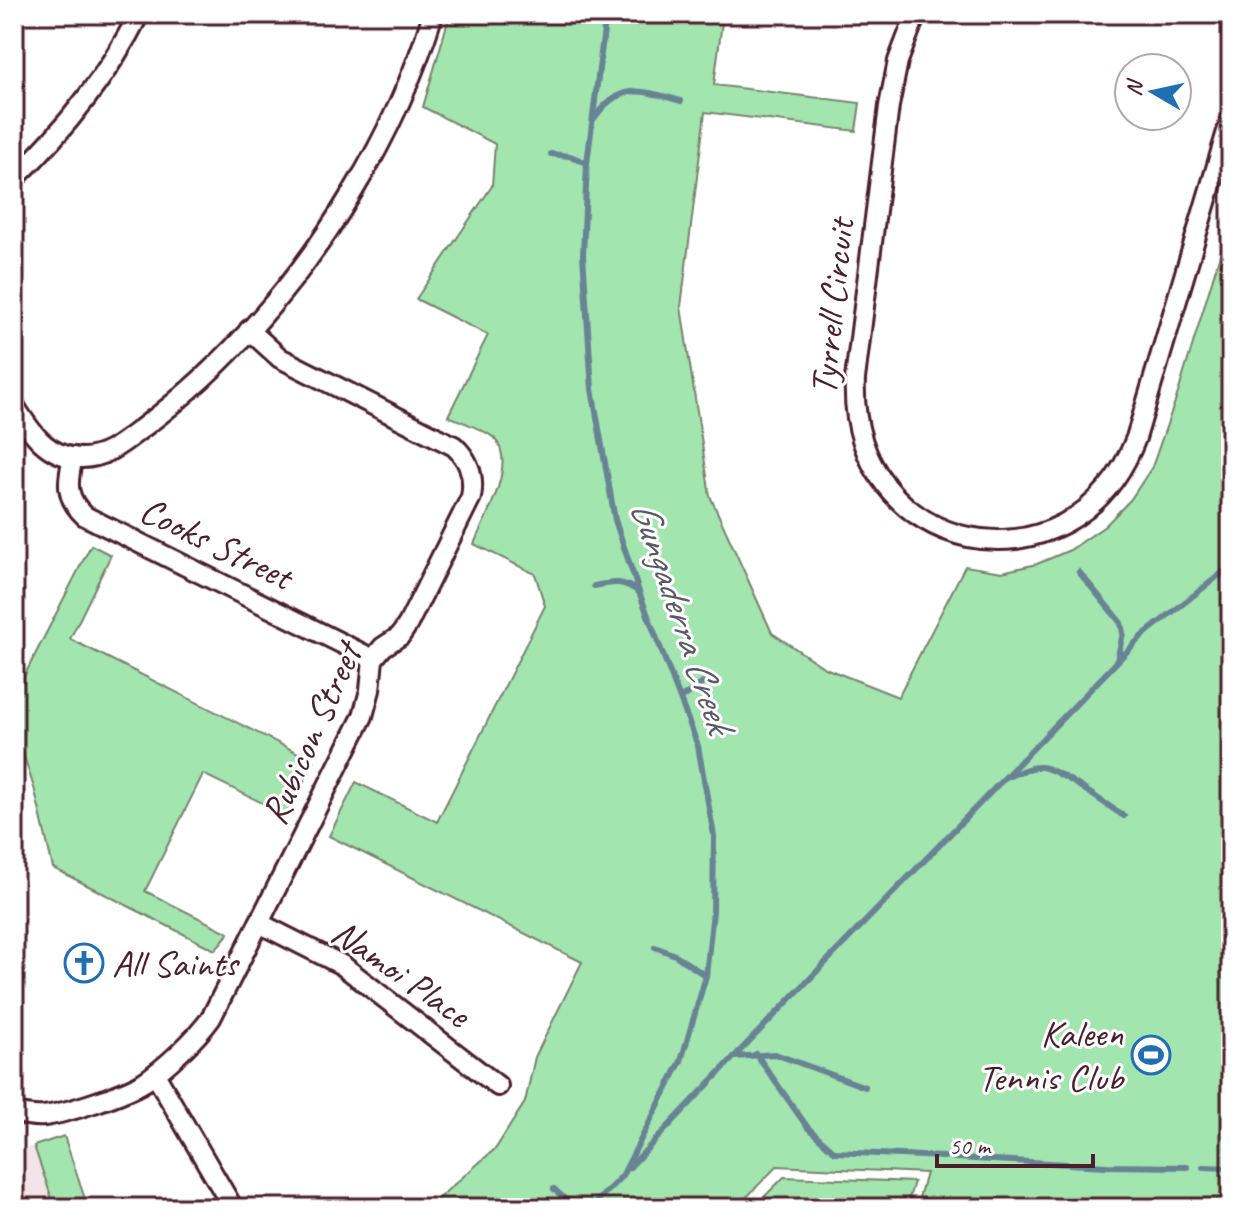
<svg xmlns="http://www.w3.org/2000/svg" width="1245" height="1222" viewBox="0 0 1245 1222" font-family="Caveat,sans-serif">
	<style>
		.built { fill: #f4e3e9 }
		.green { fill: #a3e5af; stroke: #76826d; stroke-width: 2 }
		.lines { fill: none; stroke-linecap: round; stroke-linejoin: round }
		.stream { stroke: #678394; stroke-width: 6 }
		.minor-casing { stroke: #4a1f2b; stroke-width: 24 }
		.minor { stroke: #fff; stroke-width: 18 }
		.labels { text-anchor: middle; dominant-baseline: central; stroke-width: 6; stroke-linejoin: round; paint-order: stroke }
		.street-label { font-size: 38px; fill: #4a1f2b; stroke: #fff }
		.poi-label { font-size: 38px; fill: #4a1f2b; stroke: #fff; text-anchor: start }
		.water-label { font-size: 40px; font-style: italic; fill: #5b5968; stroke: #fff }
	</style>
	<rect width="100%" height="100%" fill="#fff"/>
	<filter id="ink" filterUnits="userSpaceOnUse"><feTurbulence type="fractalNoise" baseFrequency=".0125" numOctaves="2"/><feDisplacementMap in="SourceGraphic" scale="16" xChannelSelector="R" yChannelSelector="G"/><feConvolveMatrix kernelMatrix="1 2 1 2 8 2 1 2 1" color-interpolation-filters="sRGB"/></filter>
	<g filter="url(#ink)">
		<!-- built -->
		<polygon class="built" points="34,1146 55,1208 14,1208 14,1152"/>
		<!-- green -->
		<g class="green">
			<path d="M450,14H723L714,85L860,103L856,131L705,112L681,307L710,496L772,633L825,668L898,697L965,566L1002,572L1037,564L1070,550L1105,526L1131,499L1152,467L1178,393L1228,228H1231V1208H1022L943,1203L941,1208H916L926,1173L777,1166L736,1208H427L496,1148L525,1102L535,1057L582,962L329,836L356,782L437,822L545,606L535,574L474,544C485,517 518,463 494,438C487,431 458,420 448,416L488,335L416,299L492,186L495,144L423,107Z"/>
			<polygon points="91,545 111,555 70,639 314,761 287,815 203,774 145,891 229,933 215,950 53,868 35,791 14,725 14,696"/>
			<polygon points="64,1136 88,1208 55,1208 34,1146"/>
			<polygon points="784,1177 914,1182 906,1208 761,1208 757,1204"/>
		</g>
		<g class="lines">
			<!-- stream -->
			<g class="stream">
				<path d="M593,120C619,81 642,90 681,101"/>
				<polyline points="551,154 570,156 587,163"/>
				<polyline points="1079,572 1121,623 1123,633 1117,661"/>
				<path d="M594,586C614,582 622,580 639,592"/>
				<polyline points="681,698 703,683"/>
				<path d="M1010,776C1019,772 1031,766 1041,767C1059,769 1106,805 1124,816"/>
				<polyline points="655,947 675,955 706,976"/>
				<polyline points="756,1054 808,1128 835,1152 944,1157"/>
				<polyline points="734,1057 775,1054 865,1087"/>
				<polyline points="955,1158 1106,1166 1187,1167"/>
				<polyline points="1203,1167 1231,1168"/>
				<polyline points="629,1168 734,1057 1142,636 1231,566"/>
				<polyline points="554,1189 566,1200 569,1208"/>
				<polyline points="590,1208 622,1176 681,1061 706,976 713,911 714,836 698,746 639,592 615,520 592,389 583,255 587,163 606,14"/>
			</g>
			<!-- minor casing -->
			<g class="minor-casing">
				<g id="minor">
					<path d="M916,14L898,61L889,106L855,379C847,557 1073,603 1136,438L1231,118"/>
					<path d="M14,179C65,130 107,77 139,14"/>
					<path d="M14,405C30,431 47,458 82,458C107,458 126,440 145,426C229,363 300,280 353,191C387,135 414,76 433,14"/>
					<path d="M73,457C67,482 65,498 85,516L373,659"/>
					<polyline points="259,923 342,965 498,1086"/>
					<polyline points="155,1074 233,1208"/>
					<path d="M14,1112C24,1115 34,1117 44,1116C67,1113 125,1094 144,1082C165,1068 196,1039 211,1018L363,716L370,690L373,659L383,647L400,636L408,624L471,497C475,476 469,460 454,446L288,362L280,358L249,330"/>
				</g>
			</g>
			<!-- minor -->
			<use href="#minor" class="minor"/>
		</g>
	</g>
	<!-- icons -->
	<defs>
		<g id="church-ring" transform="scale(2)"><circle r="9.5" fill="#fff" stroke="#1f6fb2" stroke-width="1.5"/><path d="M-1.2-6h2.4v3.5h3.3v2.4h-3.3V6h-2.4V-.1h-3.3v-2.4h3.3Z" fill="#1f6fb2"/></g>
		<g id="stadium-ring" transform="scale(2)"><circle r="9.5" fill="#fff" stroke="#1f6fb2" stroke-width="1.5"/><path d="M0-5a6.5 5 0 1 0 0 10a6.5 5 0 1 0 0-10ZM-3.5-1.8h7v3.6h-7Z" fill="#1f6fb2"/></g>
	</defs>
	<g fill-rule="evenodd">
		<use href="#church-ring" x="84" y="963"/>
		<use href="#stadium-ring" x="1151" y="1055"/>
	</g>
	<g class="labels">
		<!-- street labels -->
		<g class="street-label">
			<text transform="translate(832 307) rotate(-84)">Tyrrell Circuit</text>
			<text transform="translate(216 543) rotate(26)">Cooks Street</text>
			<text transform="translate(311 734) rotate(-66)">Rubicon Street</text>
			<text transform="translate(401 973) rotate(35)">Namoi Place</text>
		</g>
		<!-- poi labels -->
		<g class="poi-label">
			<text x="112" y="963">All Saints</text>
			<text x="1123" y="1033" text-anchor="end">Kaleen<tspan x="1123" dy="44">Tennis Club</tspan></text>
		</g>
		<!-- water labels -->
		<g class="water-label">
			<text transform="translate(682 616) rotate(71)">Gungaderra Creek</text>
		</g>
	</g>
	<!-- margin -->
	<rect width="1245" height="1222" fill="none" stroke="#fff" stroke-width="48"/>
	<rect x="24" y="24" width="1197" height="1174" fill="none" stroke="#4a1f2b" stroke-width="3" filter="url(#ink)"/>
	<!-- north arrow -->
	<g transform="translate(1153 92) rotate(279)"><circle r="38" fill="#ffffff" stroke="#b7a5aa" stroke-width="2"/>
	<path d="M0-6L14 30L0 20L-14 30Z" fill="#1f6fb2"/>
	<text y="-12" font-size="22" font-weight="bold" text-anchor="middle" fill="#4a1f2b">N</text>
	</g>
	<!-- scale -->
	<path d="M937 1154v12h156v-12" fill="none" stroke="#4a1f2b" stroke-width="4"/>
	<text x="949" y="1154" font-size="24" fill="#4a1f2b" stroke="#ffffff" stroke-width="6" paint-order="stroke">50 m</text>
</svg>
